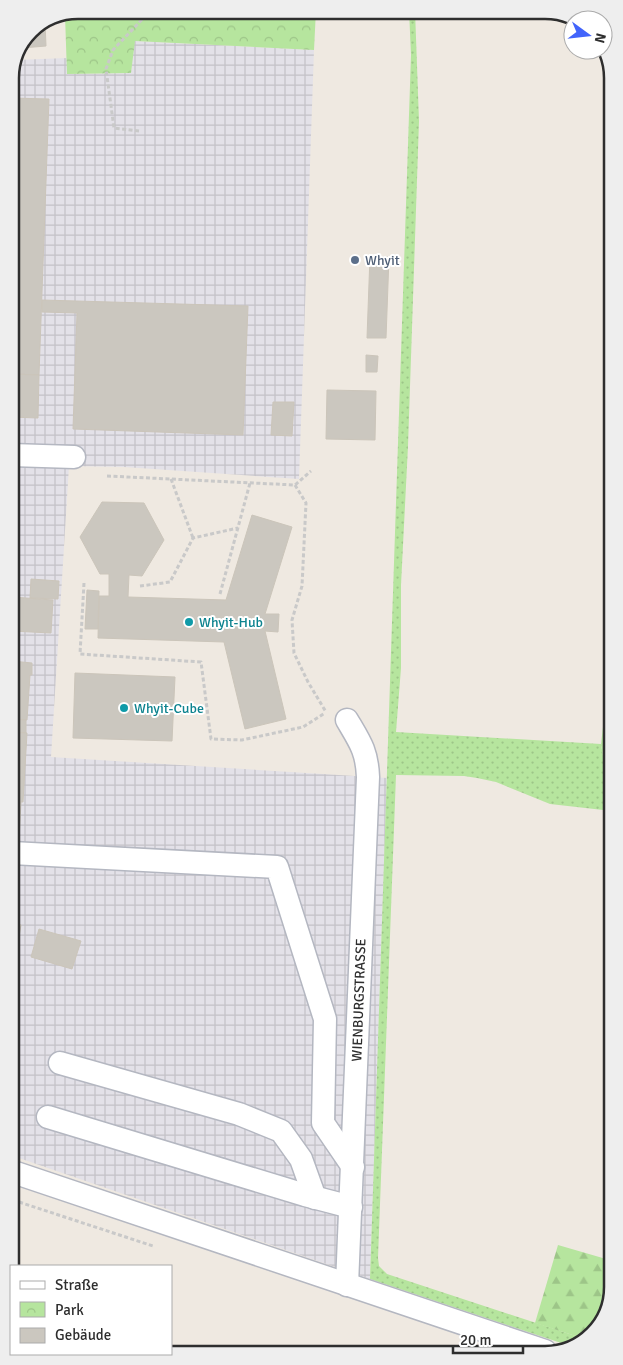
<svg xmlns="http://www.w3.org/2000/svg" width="623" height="1365" viewBox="0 0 623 1365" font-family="Signika,sans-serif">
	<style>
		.industrial { fill: url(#industrial-grid) }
		.grass { fill: url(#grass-dots) }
		.forest { fill: url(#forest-firs) }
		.park { fill: url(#park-crowns) }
		.building { fill: #cbc7bf; stroke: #cbc5ba }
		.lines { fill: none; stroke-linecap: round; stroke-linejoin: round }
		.minor-casing { stroke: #b4b7c1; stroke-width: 25 }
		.path { stroke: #c9c9c9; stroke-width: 3; stroke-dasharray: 4 2.5; stroke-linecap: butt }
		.minor { stroke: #fff; stroke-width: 22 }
		.service-dot { fill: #5c6f8a; stroke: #fff; stroke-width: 2 }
		.culture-dot { fill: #0f9aa8; stroke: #fff; stroke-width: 2 }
		.labels { text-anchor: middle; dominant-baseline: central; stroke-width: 4; stroke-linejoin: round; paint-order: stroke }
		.service-label { font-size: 14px; fill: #4e5e75; stroke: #fff; text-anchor: start }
		.culture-label { font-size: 14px; fill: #0d838f; stroke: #fff; text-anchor: start }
		.street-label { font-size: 14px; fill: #2e2e2e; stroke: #fff }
		.rim { fill: none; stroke: #2e2e2e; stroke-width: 2.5 }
	</style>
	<defs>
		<pattern id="industrial-grid" width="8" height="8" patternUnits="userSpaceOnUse" patternTransform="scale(1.25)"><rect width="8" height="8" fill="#e3e1e8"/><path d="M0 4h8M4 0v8" fill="none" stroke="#c3c1c7"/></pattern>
		<pattern id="grass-dots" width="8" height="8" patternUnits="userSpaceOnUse" patternTransform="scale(1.25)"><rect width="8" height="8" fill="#b6e59e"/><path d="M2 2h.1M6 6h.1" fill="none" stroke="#9dc588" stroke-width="1.8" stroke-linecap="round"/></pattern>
		<pattern id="forest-firs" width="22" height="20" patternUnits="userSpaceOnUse" patternTransform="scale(1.25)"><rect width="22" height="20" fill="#b6e59e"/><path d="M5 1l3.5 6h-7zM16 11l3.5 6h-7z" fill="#9dc588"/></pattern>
		<pattern id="park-crowns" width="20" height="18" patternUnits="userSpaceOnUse" patternTransform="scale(1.25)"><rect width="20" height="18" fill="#b6e59e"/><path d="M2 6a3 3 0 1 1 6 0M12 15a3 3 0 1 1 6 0" fill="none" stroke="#9dc588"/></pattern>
	</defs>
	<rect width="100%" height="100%" fill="#efe9e1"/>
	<!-- industrial -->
	<polygon class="industrial" points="134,41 314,50 299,479 124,467 69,466 51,757 387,778 370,1279 13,1156 10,73 16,60 67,58 67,74 131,73"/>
	<!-- grass -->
	<polygon class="grass" points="409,10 415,10 419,121 408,446 401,585 401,668 396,732 601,744 607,779 611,782 612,811 550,804 496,782 477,778 464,776 396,775 378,1258 379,1266 387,1274 585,1339 573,1347 370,1279 411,55"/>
	<!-- forest -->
	<g class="forest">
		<polygon points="611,659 611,782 607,779 601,744"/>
		<polygon points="558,1245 613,1261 613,1288 599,1328 585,1339 535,1323"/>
	</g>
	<!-- park -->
	<polygon class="park" points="77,10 316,10 314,50 135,41 131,73 67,74 65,15"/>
	<!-- building -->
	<g class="building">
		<polygon points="45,23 46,46 22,48 30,30"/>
		<polygon points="10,98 49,99 39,375 11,374"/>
		<polygon points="370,256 389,257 386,338 367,338"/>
		<polygon points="42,300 248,306 243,435 73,429 77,313 42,312"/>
		<polygon points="366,355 378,356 377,372 366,372"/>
		<polygon points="11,374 39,375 38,418 11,417"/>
		<polygon points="327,390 376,391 375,440 326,439"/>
		<polygon points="273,402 294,402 292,436 271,435"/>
		<polygon points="102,502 144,503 164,540 142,576 129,575 128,597 226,600 252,515 292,527 265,614 279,614 278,632 265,631 286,719 245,729 224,642 98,638 99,596 109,596 109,574 100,574 80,537"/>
		<polygon points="31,579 59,581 58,599 30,598"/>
		<polygon points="87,590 99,591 98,629 85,629"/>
		<polygon points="12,597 53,600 51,633 12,631"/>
		<polygon points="12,661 32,663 32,675 30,675 27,720 12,719"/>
		<polygon points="75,673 175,677 172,741 73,738"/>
		<polygon points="12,719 26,720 26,733 12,732"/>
		<polygon points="12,732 27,733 23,802 12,801"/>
		<polygon points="12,801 21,802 19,839 12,839"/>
		<polygon points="13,924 21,925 15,960 13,960"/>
		<polygon points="39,929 81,941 72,969 31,957"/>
	</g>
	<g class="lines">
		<!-- minor casing -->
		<g class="minor-casing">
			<g id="minor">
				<polyline points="11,455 74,457"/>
				<path d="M347,720C360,742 367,751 368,777L347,1285"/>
				<polyline points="12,853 277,867 325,1019 323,1123 353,1167"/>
				<polyline points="60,1063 239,1114 281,1131 301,1159 315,1198"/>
				<polyline points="48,1117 305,1195 351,1207"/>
				<polyline points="13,1172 545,1351"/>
			</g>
		</g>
		<!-- path -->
		<g class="path">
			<polyline points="139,131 114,128 106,69 113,50 151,10"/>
			<polyline points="107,476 295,485 311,471"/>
			<polyline points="171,479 193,538"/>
			<polyline points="295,485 306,503 302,586 292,620 294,653 308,682 326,712"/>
			<polyline points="84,583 80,654 201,662 211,739 242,740 303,727 325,713"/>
			<polyline points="140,586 170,582 193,538 238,528"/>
			<polyline points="220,594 250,483"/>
			<polyline points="13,1200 153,1246"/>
		</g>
		<!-- minor -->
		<use href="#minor" class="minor"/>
	</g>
	<!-- markers -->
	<circle class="service-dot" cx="355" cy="260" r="5"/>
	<g class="culture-dot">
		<circle cx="189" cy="622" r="5"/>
		<circle cx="124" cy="708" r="5"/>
	</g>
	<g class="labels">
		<!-- service labels -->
		<g class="service-label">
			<text x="365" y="260">Whyit</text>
		</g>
		<!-- culture labels -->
		<g class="culture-label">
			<text x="199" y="622">Whyit-Hub</text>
			<text x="134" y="708">Whyit-Cube</text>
		</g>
		<!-- street labels -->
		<g class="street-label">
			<text transform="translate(359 1000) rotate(-88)">WIENBURGSTRASSE</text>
		</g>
	</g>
	<!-- crop -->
	<path d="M0 0H623V1365H0ZM78 19H545A59 59 0 0 1 604 78V1287A59 59 0 0 1 545 1346H78A59 59 0 0 1 19 1287V78A59 59 0 0 1 78 19Z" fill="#eee" fill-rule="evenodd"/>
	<path class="rim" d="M78 19H545A59 59 0 0 1 604 78V1287A59 59 0 0 1 545 1346H78A59 59 0 0 1 19 1287V78A59 59 0 0 1 78 19Z"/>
	<!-- legend -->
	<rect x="10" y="1265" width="162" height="90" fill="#ffffff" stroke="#ababab"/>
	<rect x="20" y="1281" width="25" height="8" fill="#ffffff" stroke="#ababab"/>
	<text x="55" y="1290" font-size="15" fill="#2e2e2e">Straße</text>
	<rect x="20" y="1302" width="25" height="15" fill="url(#park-crowns)" stroke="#ababab"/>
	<text x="55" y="1315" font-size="15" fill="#2e2e2e">Park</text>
	<rect x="20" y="1328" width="25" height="15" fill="#cbc7bf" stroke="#ababab"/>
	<text x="55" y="1340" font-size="15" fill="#2e2e2e">Gebäude</text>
	<!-- north arrow -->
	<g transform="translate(588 35) rotate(105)"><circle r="24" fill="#ffffff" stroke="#ababab"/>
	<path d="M0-4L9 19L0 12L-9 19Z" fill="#4264fb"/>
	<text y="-8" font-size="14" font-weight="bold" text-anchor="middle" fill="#2e2e2e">N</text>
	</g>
	<!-- scale -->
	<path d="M453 1345v8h70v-8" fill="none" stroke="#2e2e2e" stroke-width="2.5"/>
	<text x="460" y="1345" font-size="15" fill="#2e2e2e" stroke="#ffffff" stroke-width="4" paint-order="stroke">20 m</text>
</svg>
